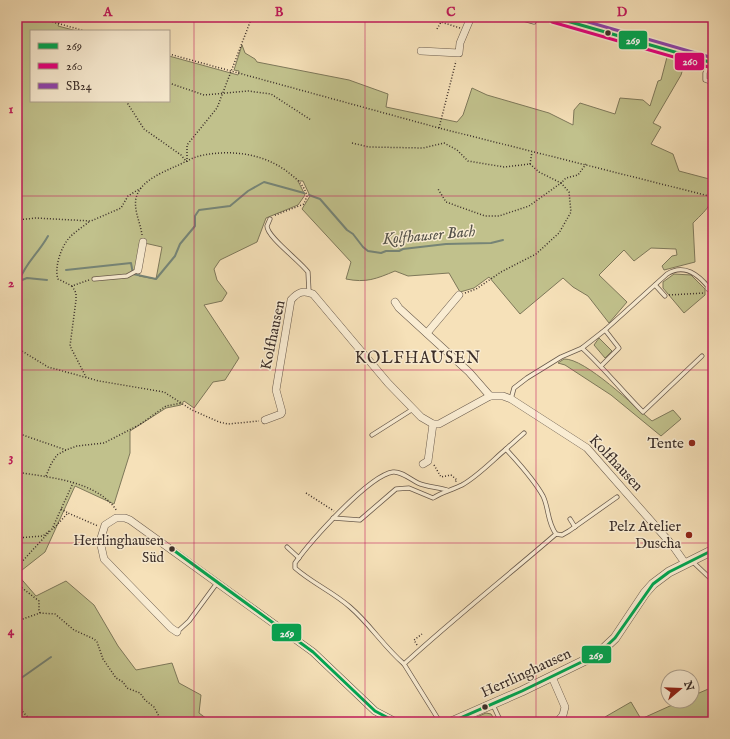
<svg xmlns="http://www.w3.org/2000/svg" width="730" height="739" viewBox="0 0 730 739" font-family="'IM FELL English',serif">
	<style>
		.green { fill: #c1c18c; stroke: #7e785a; fill-rule: evenodd }
		.lines { fill: none; stroke-linecap: round; stroke-linejoin: round }
		.stream { stroke: #768476; stroke-width: 2 }
		.service-casing { stroke: #6a5b4d; stroke-width: 5 }
		.minor-casing { stroke: #6a5b4d; stroke-width: 8 }
		.tertiary-casing { stroke: #6a5b4d; stroke-width: 10 }
		.primary-casing { stroke: #3b2e29; stroke-width: 12 }
		.path { stroke: #3b2e29; stroke-width: 1.5; stroke-dasharray: 1 2; stroke-linecap: butt }
		.service { stroke: #f9ecd2; stroke-width: 3.5 }
		.minor { stroke: #f9ecd2; stroke-width: 7 }
		.tertiary { stroke: #f9ecd2; stroke-width: 9 }
		.primary { stroke: #ebc07c; stroke-width: 11 }
		.bus-1-casing { stroke: #f9ecd2; stroke-width: 6 }
		.bus-2-casing { stroke: #f9ecd2; stroke-width: 6 }
		.bus-3-casing { stroke: #f9ecd2; stroke-width: 6 }
		.bus-1 { stroke: #00a651; stroke-width: 3 }
		.bus-2 { stroke: #e5007d; stroke-width: 3 }
		.bus-3 { stroke: #8e44ad; stroke-width: 3 }
		.grid { fill: none; stroke: #c2185b; stroke-width: 1; stroke-opacity: 0.55 }
		.bus-dot { fill: #3b2e29; stroke: #f9ecd2; stroke-width: 1.5 }
		.poi-dot { fill: #8f2418; stroke: #f9ecd2; stroke-width: 1.5 }
		.labels { text-anchor: middle; dominant-baseline: central; stroke-width: 3; stroke-linejoin: round; paint-order: stroke }
		.bus-label { font-size: 14px; fill: #3b2e29; stroke: #f9ecd2; text-anchor: end }
		.street-label { font-size: 15px; fill: #3b2e29; stroke: #f9ecd2 }
		.poi-label { font-size: 15px; fill: #3b2e29; stroke: #f9ecd2; text-anchor: end }
		.water-label { font-size: 16px; font-style: italic; fill: #545249; stroke: #f9ecd2 }
		.neighbourhood-label { font-size: 16px; letter-spacing: 1px; fill: #3b2e29; stroke: #f9ecd2 }
		.line-badge { stroke: #f9ecd2; stroke-width: 1.5 }
		.badge-label { font-size: 11px; text-anchor: middle; font-weight: bold; fill: #fff }
		.neatline { fill: none; stroke: #c2185b; stroke-width: 1.5 }
		.grid-label { font-size: 13px; text-anchor: middle; font-weight: bold; fill: #c2185b }
	</style>
	<rect width="100%" height="100%" fill="#f6e1b9"/>
	<filter id="stains"><feTurbulence type="fractalNoise" baseFrequency=".005" numOctaves="4"/><feColorMatrix values="0 0 0 0 .2 0 0 0 0 .09 0 0 0 0 .02 0 0 0 .5 -.17"/></filter>
	<radialGradient id="worn" r=".72"><stop offset=".6" stop-color="#630" stop-opacity="0"/><stop offset="1" stop-color="#630" stop-opacity=".3"/></radialGradient>
	<!-- green -->
	<g class="green">
		<path d="M17,17H61L58,26L77,31H31V101H169V56L238,75L239,71L234,70L242,45L245,53L255,59L257,62L349,80L388,94L386,107L457,122L463,115L472,88L487,95L549,113L573,125L574,110L580,103L615,114L620,98L643,100L650,106L658,81L661,80L667,57L685,62L681,75L653,123L661,127L651,144L673,154L679,171L713,180C713,205 710,206 693,223L695,262L664,270L662,266L672,256L677,255L676,249L651,248L634,261L624,250L599,275L627,302L609,323L588,296L573,287L563,278L520,314L489,277L474,288L460,292L449,273L408,276L395,271C376,279 366,283 346,279L351,262L302,209L310,196L303,181H298L305,195L298,205L266,218L257,242L220,260L214,269L217,280L227,293L222,301L204,305L239,358L225,380L213,382L194,408L184,401L181,405L166,408L130,431V453L114,504L75,486L45,552L17,574L36,596L66,581L94,605L118,646L136,670L172,663L179,683L201,695L199,713L211,722H17ZM140,242L162,247L156,279L139,276Z"/>
		<polygon points="674,274 691,275 705,289 705,295 684,313 663,288 663,282"/>
		<polygon points="599,338 612,351 605,358 594,345"/>
		<path d="M564,359C585,358 635,407 652,421L673,410L681,419L661,436L611,395L565,365L558,363Z"/>
		<polygon points="713,687 713,722 604,722 605,717 631,702 641,719 681,701 692,701 692,696"/>
		<polygon points="486,713 491,714 496,722 465,722"/>
	</g>
	<g class="lines">
		<!-- stream -->
		<g class="stream">
			<polyline points="309,195 320,199 347,230 353,234 363,247 368,251 381,253 386,251 399,251 403,249 446,244 491,243 503,240"/>
			<polyline points="66,270 131,263 133,274 156,279 175,256 180,244 195,226 195,216 199,210 230,206 248,191 264,182 304,193"/>
			<path d="M19,281C26,262 38,254 48,236"/>
			<polyline points="17,282 27,278 47,280"/>
			<polyline points="17,681 51,657"/>
		</g>
		<!-- service casing -->
		<g class="service-casing">
			<g id="service">
				<polyline points="516,17 534,22 535,17"/>
				<polyline points="708,64 705,73 705,80 713,83"/>
				<path d="M270,219L267,226C267,237 299,260 308,272L309,292"/>
				<polyline points="94,279 127,276 138,270"/>
				<polyline points="655,285 665,296"/>
				<path d="M582,348C604,368 622,391 643,412L702,356"/>
				<path d="M602,365L619,348L605,330L667,274C684,263 699,275 709,288"/>
				<polyline points="511,399 514,388 527,378 561,357 582,348 605,330"/>
				<polyline points="372,435 413,409"/>
				<polyline points="506,449 524,433"/>
				<path d="M333,518L360,520L396,489L409,488L433,498C442,492 452,490 462,485C478,476 492,461 506,449C519,464 533,478 543,496C549,508 547,522 556,534"/>
				<polyline points="570,519 575,527"/>
				<polyline points="287,547 299,558"/>
				<polyline points="692,561 713,581"/>
				<polyline points="177,632 189,621 217,583"/>
				<path d="M404,664C384,647 370,624 350,607C333,592 312,583 295,568V563C310,542 369,475 393,472C401,471 410,479 418,483C426,487 438,487 447,490"/>
				<polyline points="493,705 501,722"/>
				<path d="M440,722L404,664C453,619 505,578 556,534L562,535L569,531L617,497"/>
			</g>
		</g>
		<!-- minor casing -->
		<g class="minor-casing">
			<g id="minor">
				<polyline points="421,51 459,53 460,43 471,17"/>
				<polyline points="138,270 143,242"/>
				<polyline points="709,288 713,291"/>
				<polyline points="395,302 399,308 469,372 490,396"/>
				<polyline points="427,333 459,295"/>
				<path d="M265,420L281,414L282,412L276,390L291,300C298,292 303,290 313,294L388,383L421,417L433,424H439L490,396H503L511,399L587,448L673,546L685,563"/>
				<polyline points="423,464 428,461 433,424"/>
				<polyline points="177,632 171,628 104,559 100,541 105,525 116,518 125,518 130,520 313,652 375,711 396,722"/>
				<polyline points="552,677 565,707 563,715 557,722"/>
			</g>
		</g>
		<!-- tertiary casing -->
		<g class="tertiary-casing">
			<polyline id="tertiary" points="451,722 522,691 598,654 615,638 645,593 653,584 669,572 713,550"/>
		</g>
		<!-- primary casing -->
		<g class="primary-casing">
			<polyline id="primary" points="553,17 713,63"/>
		</g>
		<!-- path -->
		<g class="path">
			<polyline points="35,17 85,31"/>
			<polyline points="437,29 441,22 460,28"/>
			<polyline points="169,54 439,128 713,197"/>
			<polyline points="169,83 204,95 248,91 271,94 311,120"/>
			<polyline points="126,101 144,129 181,155 186,161"/>
			<polyline points="439,128 456,61"/>
			<polyline points="352,143 369,147 423,148 444,143 457,150 468,161 504,167 530,164 539,172 561,183 529,206 499,216 485,216 446,202 438,189"/>
			<polyline points="187,162 187,145 217,108 252,17"/>
			<polyline points="530,164 532,152"/>
			<polyline points="17,220 36,218 91,221 121,208 128,196 141,188"/>
			<path d="M142,235C140,219 129,203 141,188C149,178 163,172 174,167C182,164 191,158 199,156C230,149 264,153 289,173C298,180 304,185 307,196L304,204L273,216"/>
			<path d="M89,280L72,286L58,279C54,268 61,246 70,237C76,231 84,226 90,221"/>
			<polyline points="72,286 76,293 76,300 70,346 86,377"/>
			<polyline points="465,293 476,289 501,272 536,254 559,233 571,212 569,192 561,183 566,178 578,175 586,164"/>
			<polyline points="669,295 705,293"/>
			<polyline points="17,348 48,367 99,381 164,392 192,410 219,422 228,424 259,421"/>
			<polyline points="17,433 66,450"/>
			<polyline points="434,465 441,477 451,475 457,480 455,482"/>
			<path d="M17,472C50,478 96,480 117,511"/>
			<polyline points="46,476 51,464 57,455 66,450 77,446 104,443 139,425 166,406 182,403"/>
			<polyline points="306,493 334,511"/>
			<polyline points="61,509 68,513"/>
			<polyline points="54,528 68,513 98,526"/>
			<polyline points="17,538 43,536 49,531"/>
			<polyline points="17,567 52,529 73,483"/>
			<polyline points="17,584 39,601 39,610 40,613"/>
			<polyline points="17,621 40,613 55,614 74,630 94,639 97,642 103,659 116,678 123,682 127,688 140,693 145,700 154,707 162,722"/>
			<polyline points="417,645 414,640 422,634"/>
			<polyline points="17,701 23,712 32,722"/>
		</g>
		<!-- service -->
		<use href="#service" class="service"/>
		<!-- minor -->
		<use href="#minor" class="minor"/>
		<!-- tertiary -->
		<use href="#tertiary" class="tertiary"/>
		<!-- primary -->
		<use href="#primary" class="primary"/>
		<!-- bus-1 casing -->
		<g class="bus-1-casing">
			<g id="bus-1">
				<polyline points="553,17 713,63"/>
				<polyline points="172,549 313,652 375,711 396,722"/>
				<polyline points="451,722 522,691 598,654 615,638 653,584 669,572 713,550"/>
			</g>
		</g>
		<!-- bus-2 casing -->
		<g class="bus-2-casing">
			<polyline id="bus-2" points="552,22 712,68"/>
		</g>
		<!-- bus-3 casing -->
		<g class="bus-3-casing">
			<polyline id="bus-3" points="571,17 713,58"/>
		</g>
		<!-- bus-1 -->
		<use href="#bus-1" class="bus-1"/>
		<!-- bus-2 -->
		<use href="#bus-2" class="bus-2"/>
		<!-- bus-3 -->
		<use href="#bus-3" class="bus-3"/>
	</g>
	<!-- grid -->
	<path class="grid" d="M194,17V722M365,17V722M536,17V722M17,196H713M17,370H713M17,543H713"/>
	<!-- markers -->
	<g class="bus-dot">
		<circle cx="608" cy="33" r="3.5"/>
		<circle cx="172" cy="549" r="3.5"/>
		<circle cx="485" cy="707" r="3.5"/>
	</g>
	<g class="poi-dot">
		<circle cx="692" cy="443" r="4"/>
		<circle cx="689" cy="535" r="4"/>
	</g>
	<g class="labels">
		<!-- bus labels -->
		<g class="bus-label">
			<text x="164" y="541">Herrlinghausen<tspan x="164" dy="17">Süd</tspan></text>
		</g>
		<!-- street labels -->
		<g class="street-label">
			<text transform="translate(273 335) rotate(-78)">Kolfhausen</text>
			<text transform="translate(616 463) rotate(47)">Kolfhausen</text>
			<text transform="translate(526 673) rotate(-25)">Herrlinghausen</text>
		</g>
		<!-- poi labels -->
		<g class="poi-label">
			<text x="684" y="443">Tente</text>
			<text x="681" y="526">Pelz Atelier<tspan x="681" dy="17">Duscha</tspan></text>
		</g>
		<!-- water labels -->
		<g class="water-label">
			<text transform="translate(429 236) rotate(-5)">Kolfhauser Bach</text>
		</g>
		<!-- neighbourhood labels -->
		<g class="neighbourhood-label">
			<text x="418" y="359">KOLFHAUSEN</text>
		</g>
	</g>
	<g class="line-badge">
		<rect x="618" y="30" width="30" height="20" rx="4" fill="#00a651"/>
		<rect x="674" y="52" width="31" height="19" rx="4" fill="#e5007d"/>
		<rect x="271" y="623" width="31" height="19" rx="4" fill="#00a651"/>
		<rect x="581" y="645" width="31" height="19" rx="4" fill="#00a651"/>
	</g>
	<g class="badge-label">
		<text x="633" y="44">269</text>
		<text x="690" y="65">260</text>
		<text x="287" y="637">269</text>
		<text x="596" y="659">269</text>
	</g>
	<!-- margin -->
	<rect width="730" height="739" fill="none" stroke="#f6e1b9" stroke-width="44"/>
	<!-- legend -->
	<rect x="30" y="30" width="140" height="72" fill="#f9ecd2" stroke="#ada08e"/>
	<rect x="38" y="43" width="20" height="6" fill="#00a651" stroke="#ada08e"/>
	<text x="66" y="50" font-size="12" fill="#3b2e29">269</text>
	<rect x="38" y="63" width="20" height="6" fill="#e5007d" stroke="#ada08e"/>
	<text x="66" y="70" font-size="12" fill="#3b2e29">260</text>
	<rect x="38" y="83" width="20" height="6" fill="#8e44ad" stroke="#ada08e"/>
	<text x="66" y="90" font-size="12" fill="#3b2e29">SB24</text>
	<!-- north arrow -->
	<g transform="translate(680 689) rotate(71)"><circle r="19" fill="#f9ecd2" stroke="#ada08e"/>
	<path d="M0-3L7 15L0 10L-7 15Z" fill="#8f2418"/>
	<text y="-6" font-size="11" font-weight="bold" text-anchor="middle" fill="#3b2e29">N</text>
	</g>
	<rect x="22" y="22" width="686" height="695" class="neatline"/>
	<g class="grid-label">
		<text x="108" y="16">A</text>
		<text x="279" y="16">B</text>
		<text x="451" y="16">C</text>
		<text x="622" y="16">D</text>
		<text x="11" y="113">1</text>
		<text x="11" y="287">2</text>
		<text x="11" y="461">3</text>
		<text x="11" y="635">4</text>
	</g>
	<rect width="100%" height="100%" filter="url(#stains)"/>
	<rect width="100%" height="100%" fill="url(#worn)"/>
</svg>
